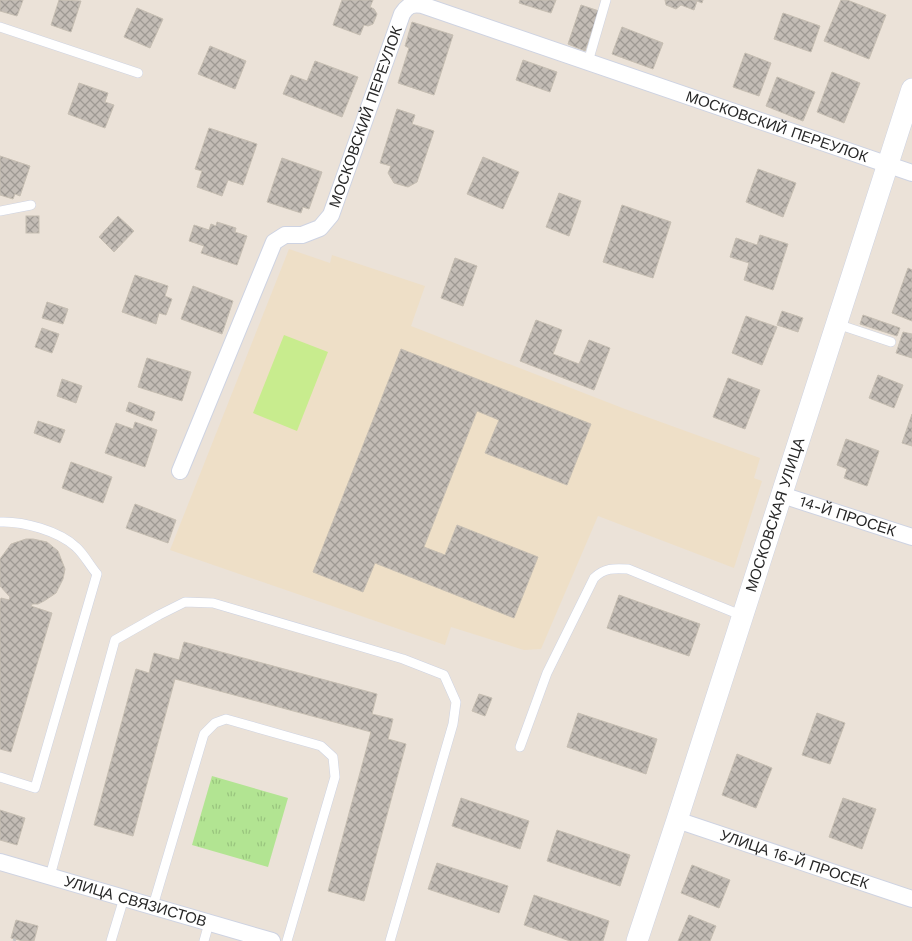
<svg xmlns="http://www.w3.org/2000/svg" width="912" height="941" viewBox="0 0 912 941" font-family="'Work Sans',sans-serif">
	<style>
		.education { fill: #eedfc7 }
		.grass { fill: url(#grass-tufts) }
		.pitch { fill: #c8ec8e }
		.building { fill: url(#building-cross-hatch); stroke: #c6beb2 }
		.lines { fill: none; stroke-linecap: round; stroke-linejoin: round }
		.service-casing { stroke: #ced3e2; stroke-width: 10 }
		.minor-casing { stroke: #ced3e2; stroke-width: 18 }
		.tertiary-casing { stroke: #ced3e2; stroke-width: 22 }
		.path { stroke: #c3c3c3; stroke-width: 3; stroke-dasharray: 4 2.5; stroke-linecap: butt }
		.service { stroke: #fff; stroke-width: 9 }
		.minor { stroke: #fff; stroke-width: 16 }
		.tertiary { stroke: #fff; stroke-width: 21 }
		.labels { text-anchor: middle; dominant-baseline: central; stroke-width: 5; stroke-linejoin: round; paint-order: stroke }
		.street-label { font-size: 15px; fill: #282828; stroke: #fff }
	</style>
	<defs>
		<pattern id="grass-tufts" width="24" height="20" patternUnits="userSpaceOnUse" patternTransform="scale(1.25)"><rect width="24" height="20" fill="#b2e492"/><path d="M3 7l-1-3M5 7V3M7 7l1-3M15 17l-1-3M17 17v-4M19 17l1-3" fill="none" stroke="#99c47e"/></pattern>
		<pattern id="building-cross-hatch" width="8" height="8" patternUnits="userSpaceOnUse" patternTransform="scale(1.25)"><rect width="8" height="8" fill="#c3bcb5"/><path d="M0 0l8 8M0 8l8-8" fill="none" stroke="#9e9993"/></pattern>
	</defs>
	<rect width="100%" height="100%" fill="#ebe2d8"/>
	<!-- education -->
	<polygon class="education" points="289,249 330,263 332,255 425,286 411,326 625,409 760,458 754,478 762,481 734,568 598,516 541,649 524,650 451,627 445,645 170,550"/>
	<!-- grass -->
	<polygon class="grass" points="212,776 288,798 268,867 192,845"/>
	<!-- pitch -->
	<polygon class="pitch" points="284,335 328,352 297,431 253,413"/>
	<!-- building -->
	<g class="building">
		<polygon points="0,0 23,0 17,16 0,11"/>
		<polygon points="59,0 81,1 71,32 51,25"/>
		<polygon points="342,0 373,0 370,7 374,9 377,14 373,24 368,26 364,25 360,35 333,25"/>
		<polygon points="520,0 556,0 551,13 519,3"/>
		<polygon points="665,0 703,0 702,3 697,1 694,10 681,5 676,9 666,5"/>
		<polygon points="841,0 847,0 886,15 869,59 824,41"/>
		<polygon points="581,5 599,11 585,51 568,44"/>
		<polygon points="137,8 163,19 150,48 124,37"/>
		<polygon points="783,13 820,26 811,52 774,39"/>
		<polygon points="412,22 453,35 434,95 398,83 409,48 405,46"/>
		<polygon points="622,27 663,43 653,69 612,54"/>
		<polygon points="210,46 246,61 235,89 198,74"/>
		<polygon points="745,53 771,63 759,96 733,87"/>
		<polygon points="523,60 557,72 550,92 516,80"/>
		<polygon points="315,61 358,77 342,117 283,94 291,75 307,81"/>
		<polygon points="832,72 860,83 844,123 817,112"/>
		<polygon points="777,77 815,92 803,121 766,106"/>
		<polygon points="79,83 108,93 105,102 114,105 105,128 68,114"/>
		<polygon points="397,109 415,115 412,124 434,131 417,182 408,187 394,183 388,173 391,166 380,163"/>
		<polygon points="209,128 257,144 243,185 228,180 222,196 197,187 202,171 195,169"/>
		<polygon points="0,156 30,166 20,196 15,194 13,199 0,195"/>
		<polygon points="483,157 519,172 503,209 467,194"/>
		<polygon points="282,158 322,172 309,209 303,207 301,213 267,202"/>
		<polygon points="758,169 796,183 783,217 746,202"/>
		<polygon points="559,193 581,201 569,236 546,227"/>
		<polygon points="622,205 671,222 653,278 603,262"/>
		<rect x="26" y="216" width="13" height="17"/>
		<polygon points="118,216 134,231 114,252 99,237"/>
		<polygon points="217,222 236,228 235,232 247,236 237,265 201,253 204,246 189,241 194,225 209,230 211,224 216,226"/>
		<polygon points="760,235 788,244 773,290 744,280 749,263 730,257 736,238 757,245"/>
		<polygon points="455,258 477,266 463,306 441,298"/>
		<polygon points="908,268 912,270 912,321 892,313"/>
		<polygon points="135,275 168,286 165,296 172,299 166,315 159,313 156,324 122,312"/>
		<polygon points="193,286 233,301 222,334 181,319"/>
		<polygon points="47,302 68,309 63,324 42,318"/>
		<polygon points="782,311 803,318 798,332 777,325"/>
		<polygon points="863,315 900,328 897,336 860,324"/>
		<polygon points="746,316 777,327 762,365 732,353"/>
		<polygon points="536,320 562,330 553,354 579,364 589,340 610,348 594,390 520,361"/>
		<polygon points="42,328 59,334 52,353 35,347"/>
		<polygon points="903,332 912,334 912,358 896,353"/>
		<polygon points="401,349 591,424 567,485 485,453 499,420 477,411 424,547 445,555 457,525 538,557 514,618 375,563 363,592 313,572"/>
		<polygon points="147,358 191,372 182,401 138,387"/>
		<polygon points="878,375 903,385 894,408 869,398"/>
		<polygon points="728,378 760,390 745,429 713,417"/>
		<polygon points="62,379 82,386 76,403 57,396"/>
		<polygon points="129,402 155,412 152,421 126,411"/>
		<polygon points="912,414 912,446 902,443"/>
		<polygon points="38,421 65,430 60,443 34,433"/>
		<polygon points="135,422 157,430 145,467 105,453 116,423 133,429"/>
		<polygon points="846,439 879,451 867,486 844,478 847,469 837,465"/>
		<polygon points="71,462 112,477 103,503 62,488"/>
		<polygon points="135,504 176,520 168,543 126,528"/>
		<polygon points="26,539 33,539 47,542 58,551 65,569 63,579 56,593 44,601 38,604 32,604 31,606 52,613 11,752 0,749 0,602 1,598 9,600 10,597 0,586 0,559 11,544"/>
		<polygon points="619,595 700,624 689,656 607,628"/>
		<polygon points="184,642 377,694 372,714 393,719 388,739 406,744 364,901 328,891 371,732 175,679 133,836 94,825 136,669 149,673 154,653 179,660"/>
		<polygon points="479,694 492,698 485,716 472,711"/>
		<polygon points="578,713 657,739 646,774 567,747"/>
		<polygon points="817,713 845,723 830,764 802,755"/>
		<polygon points="737,754 772,768 756,808 722,795"/>
		<polygon points="461,798 529,821 520,849 452,826"/>
		<polygon points="843,798 876,809 862,849 829,837"/>
		<polygon points="0,810 25,818 17,845 0,840"/>
		<polygon points="557,830 630,855 620,886 547,861"/>
		<polygon points="437,863 508,886 499,913 428,889"/>
		<polygon points="692,865 730,880 719,908 681,893"/>
		<polygon points="534,895 609,921 603,941 570,941 524,925"/>
		<polygon points="689,915 716,926 710,941 678,941"/>
		<polygon points="16,920 38,926 34,941 23,941 11,938"/>
	</g>
	<g class="lines">
		<!-- service casing -->
		<g class="service-casing">
			<g id="service">
				<polyline points="0,27 138,73"/>
				<polyline points="588,62 606,0"/>
				<polyline points="0,211 31,205"/>
				<polyline points="837,324 891,342"/>
				<path d="M0,522C23,521 59,531 76,547C84,554 90,566 97,574L35,788L0,777"/>
				<path d="M520,747L547,673L594,578C604,568 614,568 628,569L743,616"/>
				<polyline points="50,876 115,640 159,615 185,602 213,603 403,659 444,675 456,702 453,724 390,941"/>
				<polyline points="153,906 204,734 215,723 226,719 321,746 333,757 335,777 287,941"/>
				<polyline points="111,941 124,898"/>
				<polyline points="204,941 209,923"/>
			</g>
		</g>
		<!-- minor casing -->
		<g class="minor-casing">
			<g id="minor">
				<path id="s1" d="M180,471L274,242L285,235H302L320,228L331,215L402,14C407,6 412,3 422,5L912,173"/>
				<path id="s2" d="M782,495L912,537"/>
				<path id="s3" d="M677,820L912,899"/>
				<path id="s4" d="M0,862L272,941"/>
			</g>
		</g>
		<!-- tertiary casing -->
		<g class="tertiary-casing">
			<g id="tertiary">
				<path id="s5" d="M637,941L677,820L912,89"/>
			</g>
		</g>
		<!-- path -->
		<polyline class="path" points="14,941 15,939"/>
		<!-- service -->
		<use href="#service" class="service"/>
		<!-- minor -->
		<use href="#minor" class="minor"/>
		<!-- tertiary -->
		<use href="#tertiary" class="tertiary"/>
	</g>
	<g class="labels">
		<!-- street labels -->
		<g class="street-label">
			<text stroke="none"><textPath href="#s1" startOffset="418">МОСКОВСКИЙ ПЕРЕУЛОК</textPath></text>
			<text stroke="none"><textPath href="#s1" startOffset="926">МОСКОВСКИЙ ПЕРЕУЛОК</textPath></text>
			<text stroke="none"><textPath href="#s5" startOffset="448">МОСКОВСКАЯ УЛИЦА</textPath></text>
			<text stroke="none"><textPath href="#s2" startOffset="69">14-Й ПРОСЕК</textPath></text>
			<text stroke="none"><textPath href="#s3" startOffset="124">УЛИЦА 16-Й ПРОСЕК</textPath></text>
			<text stroke="none"><textPath href="#s4" startOffset="141">УЛИЦА СВЯЗИСТОВ</textPath></text>
		</g>
	</g>
</svg>
